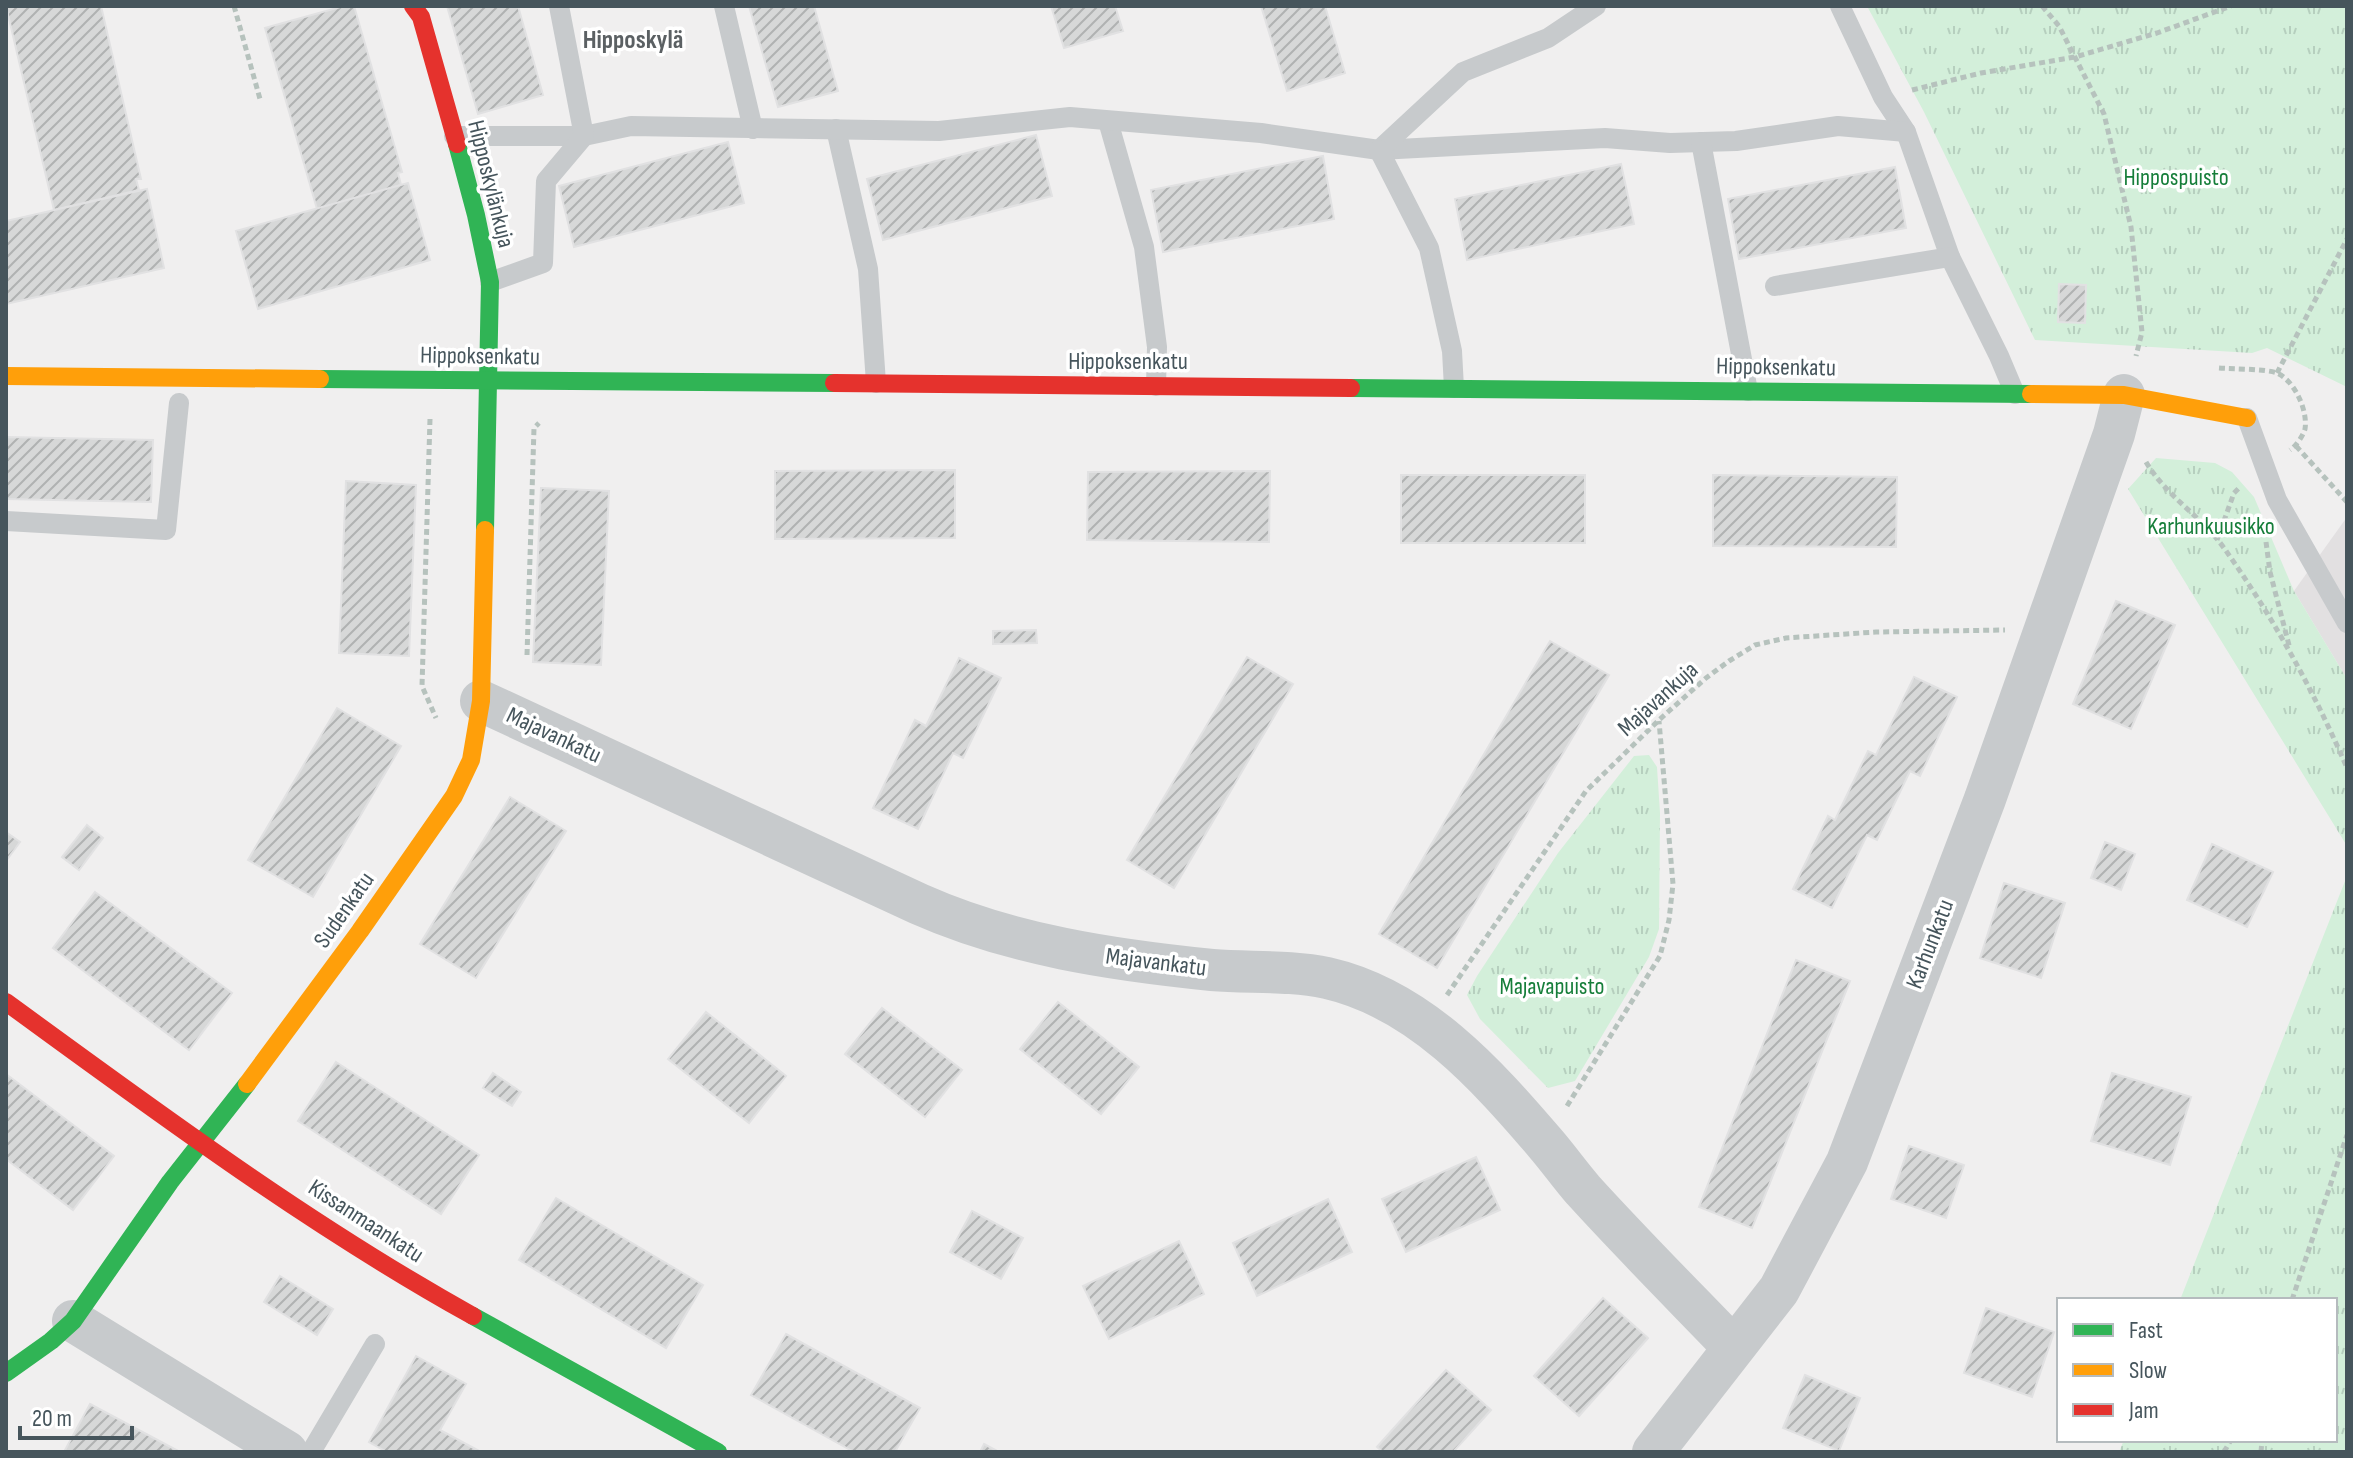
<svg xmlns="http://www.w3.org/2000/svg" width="2353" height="1458" viewBox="0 0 2353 1458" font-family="'Sofia Sans Condensed',sans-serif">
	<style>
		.education { fill: #e2e0e1 }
		.grass { fill: url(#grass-tufts) }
		.building { fill: url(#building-hatch); stroke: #e1e1e2; stroke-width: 2 }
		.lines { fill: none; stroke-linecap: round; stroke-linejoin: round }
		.path { stroke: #b6c2bd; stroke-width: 5; stroke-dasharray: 6 4; stroke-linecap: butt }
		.lane { stroke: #c7cacc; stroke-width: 20 }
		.street { stroke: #c7cacc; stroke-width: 42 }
		.fast { stroke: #30b455; stroke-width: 18 }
		.slow { stroke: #ff9f0a; stroke-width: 18 }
		.jam { stroke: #e5322d; stroke-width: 18 }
		.labels { text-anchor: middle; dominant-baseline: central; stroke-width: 7; stroke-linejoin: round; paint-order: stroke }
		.park-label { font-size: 24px; fill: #167e3a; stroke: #fff }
		.street-label { font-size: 24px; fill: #46555c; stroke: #fff }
		.neighbourhood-label { font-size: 26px; font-weight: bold; fill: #5b6063; stroke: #fff }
	</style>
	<defs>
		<pattern id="grass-tufts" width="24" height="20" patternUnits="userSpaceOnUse" patternTransform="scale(2)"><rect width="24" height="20" fill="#d3efda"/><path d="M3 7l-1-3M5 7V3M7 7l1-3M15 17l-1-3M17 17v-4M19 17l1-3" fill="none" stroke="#b6cfbe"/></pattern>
		<pattern id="building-hatch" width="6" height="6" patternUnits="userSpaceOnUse" patternTransform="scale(2)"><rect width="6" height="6" fill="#d7d8d8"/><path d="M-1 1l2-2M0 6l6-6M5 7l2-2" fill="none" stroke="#b0b2b2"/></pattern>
	</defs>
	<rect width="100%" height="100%" fill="#f0efef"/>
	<!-- education -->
	<polygon class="education" points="2347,517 2347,679 2294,591"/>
	<!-- grass -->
	<g class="grass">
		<polygon points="1867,6 2347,6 2347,387 2267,348 2252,353 2035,340 1924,112"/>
		<polygon points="2156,458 2215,463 2232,472 2254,497 2294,591 2347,679 2347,846 2128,489"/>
		<polygon points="1649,755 1657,767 1660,813 1659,929 1649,957 1575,1081 1548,1088 1480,1019 1467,995 1477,976 1558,853 1634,756"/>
		<polygon points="2347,876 2347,1452 2119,1452 2124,1440 2335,1440 2335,1300 2180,1300"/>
	</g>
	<!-- building -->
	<g class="building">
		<polygon points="6,6 101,6 141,179 136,179 139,190 54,210"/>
		<polygon points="344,6 354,6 402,172 398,173 401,185 317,209 265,28"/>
		<polygon points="447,6 518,6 543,95 478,114"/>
		<polygon points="749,6 814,6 838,91 778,107"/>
		<polygon points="1051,6 1115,6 1123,31 1064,48"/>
		<polygon points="1261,6 1325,6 1345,73 1287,91"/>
		<polygon points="1036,135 1052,196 883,240 867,179"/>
		<polygon points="728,142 744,203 574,247 559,186"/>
		<polygon points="1323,156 1334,219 1163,252 1151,190"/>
		<polygon points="1621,164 1634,224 1467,260 1455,199"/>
		<polygon points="1895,167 1906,228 1739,259 1728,199"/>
		<polygon points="408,183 430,260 258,309 236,231"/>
		<polygon points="147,189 164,268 6,304 6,221"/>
		<polygon points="2059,284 2086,285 2085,323 2058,322"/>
		<polygon points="6,437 153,440 151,502 6,499"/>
		<polygon points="955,470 955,538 775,539 775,471"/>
		<polygon points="1270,471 1269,542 1087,540 1088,472"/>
		<rect x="1401" y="475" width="184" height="68"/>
		<polygon points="1713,475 1897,477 1896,547 1713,546"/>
		<polygon points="346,481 416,485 409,656 339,653"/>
		<polygon points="541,488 609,491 601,665 533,662"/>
		<polygon points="2116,601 2175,625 2131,729 2073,704"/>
		<polygon points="1036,630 1037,643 993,644 993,631"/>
		<polygon points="1550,641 1609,675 1437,968 1379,934"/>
		<polygon points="1247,657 1293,684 1174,888 1127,860"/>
		<polygon points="959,658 1001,678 963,758 953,753 918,829 873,808 915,720 926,726"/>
		<polygon points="1914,677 1957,697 1920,776 1910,771 1877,840 1867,835 1832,908 1793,889 1828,816 1835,820 1868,751 1876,755"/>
		<polygon points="337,708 401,746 313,897 248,860"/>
		<polygon points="510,797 566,831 476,978 420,944"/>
		<polygon points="87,825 103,838 79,870 62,857"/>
		<polygon points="6,832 20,842 6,861"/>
		<polygon points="2105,842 2135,854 2121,890 2091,878"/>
		<polygon points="2212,844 2273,872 2247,927 2187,900"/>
		<polygon points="2004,883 2065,903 2041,978 1980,958"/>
		<polygon points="95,892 232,993 189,1050 53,948"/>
		<polygon points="1796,960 1850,981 1752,1228 1699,1207"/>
		<polygon points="1058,1002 1139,1067 1101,1114 1020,1049"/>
		<polygon points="882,1008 962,1070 925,1117 845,1054"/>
		<polygon points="706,1012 786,1076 749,1123 668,1059"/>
		<polygon points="336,1062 479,1155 441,1214 298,1121"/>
		<polygon points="493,1073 521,1092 512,1106 483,1088"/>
		<polygon points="2112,1073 2191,1097 2170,1165 2091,1141"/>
		<polygon points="6,1074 114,1156 73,1210 6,1159"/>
		<polygon points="1909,1146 1964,1165 1946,1218 1891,1199"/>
		<polygon points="1476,1157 1500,1210 1406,1252 1382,1199"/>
		<polygon points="556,1198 703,1285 666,1348 519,1260"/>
		<polygon points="1328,1199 1352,1252 1257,1296 1233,1243"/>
		<polygon points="972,1211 1023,1238 1001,1279 950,1252"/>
		<polygon points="1179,1241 1204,1294 1109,1339 1083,1286"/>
		<polygon points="280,1276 333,1309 317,1335 264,1302"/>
		<polygon points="1603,1298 1648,1338 1579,1416 1534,1376"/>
		<polygon points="1986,1308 2054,1332 2032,1397 1964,1373"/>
		<polygon points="786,1334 920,1408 895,1452 854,1452 751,1395"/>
		<polygon points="416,1356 466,1384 440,1430 481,1452 387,1452 369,1442"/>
		<polygon points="1446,1370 1491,1410 1453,1452 1383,1452 1377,1447"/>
		<polygon points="1805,1375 1860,1398 1839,1451 1783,1428"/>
		<polygon points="90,1404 180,1452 64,1452"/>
		<polygon points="984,1444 999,1452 980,1452"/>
	</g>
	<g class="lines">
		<!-- path -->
		<g class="path">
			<polyline points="234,6 260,99"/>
			<polyline points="2042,6 2059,26 2104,114 2131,227 2142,332 2136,356"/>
			<polyline points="1912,90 1981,73 2075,57 2157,33 2231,6"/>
			<path d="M2219,368C2232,369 2267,369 2277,373C2295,381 2308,411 2305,429C2303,436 2296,446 2290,450"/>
			<polyline points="2277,373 2347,239"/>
			<polyline points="430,419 422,686 436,718"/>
			<polyline points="2296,446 2347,502"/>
			<path d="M2146,462C2166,496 2201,516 2224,548C2273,617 2314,691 2347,768"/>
			<polyline points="2217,540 2234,493 2240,487"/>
			<polyline points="2266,542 2270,572 2290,649"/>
			<polyline points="527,655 534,428 539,423"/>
			<polyline points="1447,995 1586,791 1659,720 1706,678 1729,661 1755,645 1786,638 1876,632 2005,630"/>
			<polyline points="1567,1106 1660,956 1669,920 1673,884 1659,721"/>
			<polyline points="2292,1300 2347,1135"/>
			<polyline points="2224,1452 2231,1440"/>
			<polyline points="2261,1452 2262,1440"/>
		</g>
		<!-- lane -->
		<g class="lane">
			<polyline points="724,6 753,129"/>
			<polyline points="1840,6 1883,97 1906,132 1950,257"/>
			<polyline points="1108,121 1144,247 1157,347 1156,386"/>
			<polyline points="836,129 868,269 876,383"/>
			<polyline points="454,136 584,136 631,126 939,131 1070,117 1261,133 1379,150 1605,138 1670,143 1736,141 1838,126 1906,132"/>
			<polyline points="1701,142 1748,391"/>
			<polyline points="1379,150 1463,72 1548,38 1596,6"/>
			<polyline points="1379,150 1429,248 1452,351 1454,388"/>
			<polyline points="490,282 543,263 546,181 584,136 559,6"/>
			<polyline points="1775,286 1950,257 1999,356 2015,394"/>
			<polyline points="2247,418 2277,500 2347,623"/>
			<polyline points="6,521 166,530 179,403"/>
			<polyline points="311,1452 375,1344"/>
		</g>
		<!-- street -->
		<g class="street">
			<path d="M481,701L919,904C1011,945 1113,960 1212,970C1250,973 1290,970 1327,978C1419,999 1486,1074 1545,1143C1558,1158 1570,1175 1583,1190C1632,1244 1683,1295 1733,1347"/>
			<polyline points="73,1321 287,1452"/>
			<polyline points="1653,1452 1779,1290 1847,1162 1985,799 2114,434 2124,395"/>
		</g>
		<!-- fast -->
		<g class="fast">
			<polyline points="457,144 476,215 490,282 485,530"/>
			<polyline points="320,379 834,383"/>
			<polyline points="1351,388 2031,394"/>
			<polyline points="473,1316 718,1452"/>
			<polyline points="6,1373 51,1341 73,1321 170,1182 247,1084"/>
		</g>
		<!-- slow -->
		<g class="slow">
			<polyline points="6,376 320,379"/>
			<polyline points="2031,394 2124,395 2247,418"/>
			<polyline points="247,1084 360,931 454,796 471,760 481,701 485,530"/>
		</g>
		<!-- jam -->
		<g class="jam">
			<polyline points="413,6 421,17 457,144"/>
			<polyline points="834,383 1351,388"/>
			<path d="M6,1002C157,1112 309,1225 473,1316"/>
		</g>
	</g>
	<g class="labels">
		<!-- park labels -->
		<g class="park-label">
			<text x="2176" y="177">Hippospuisto</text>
			<text x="2211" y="526">Karhunkuusikko</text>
			<text x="1552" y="986">Majavapuisto</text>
		</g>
		<!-- street labels -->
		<g class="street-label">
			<text transform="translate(491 184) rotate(76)">Hipposkylänkuja</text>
			<text transform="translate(480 356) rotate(1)">Hippoksenkatu</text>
			<text x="1128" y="361">Hippoksenkatu</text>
			<text transform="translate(1776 367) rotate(1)">Hippoksenkatu</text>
			<text transform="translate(1658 699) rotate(-42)">Majavankuja</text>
			<text transform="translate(554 735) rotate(25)">Majavankatu</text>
			<text transform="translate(344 910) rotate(-55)">Sudenkatu</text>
			<text transform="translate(1930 944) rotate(-69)">Karhunkatu</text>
			<text transform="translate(1156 962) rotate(7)">Majavankatu</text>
			<text transform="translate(366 1221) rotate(33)">Kissanmaankatu</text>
		</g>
		<!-- neighbourhood labels -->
		<g class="neighbourhood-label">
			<text x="633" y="40">Hipposkylä</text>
		</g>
	</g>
	<!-- border -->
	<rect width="2353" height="1458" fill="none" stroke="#46555c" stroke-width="16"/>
	<!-- legend -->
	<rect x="2057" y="1298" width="280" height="144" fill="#ffffff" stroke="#b5bbbe" stroke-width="2"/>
	<rect x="2073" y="1324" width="40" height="12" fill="#30b455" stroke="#b5bbbe" stroke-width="2"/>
	<text x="2129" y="1338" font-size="24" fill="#46555c">Fast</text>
	<rect x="2073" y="1364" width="40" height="12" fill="#ff9f0a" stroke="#b5bbbe" stroke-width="2"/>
	<text x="2129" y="1378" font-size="24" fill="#46555c">Slow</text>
	<rect x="2073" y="1404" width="40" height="12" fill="#e5322d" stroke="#b5bbbe" stroke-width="2"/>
	<text x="2129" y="1418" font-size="24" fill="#46555c">Jam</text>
	<!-- scale -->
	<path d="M20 1426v12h112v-12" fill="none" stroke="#46555c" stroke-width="4"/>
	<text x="32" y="1426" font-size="24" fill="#46555c" stroke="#ffffff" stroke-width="6" paint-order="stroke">20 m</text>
</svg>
